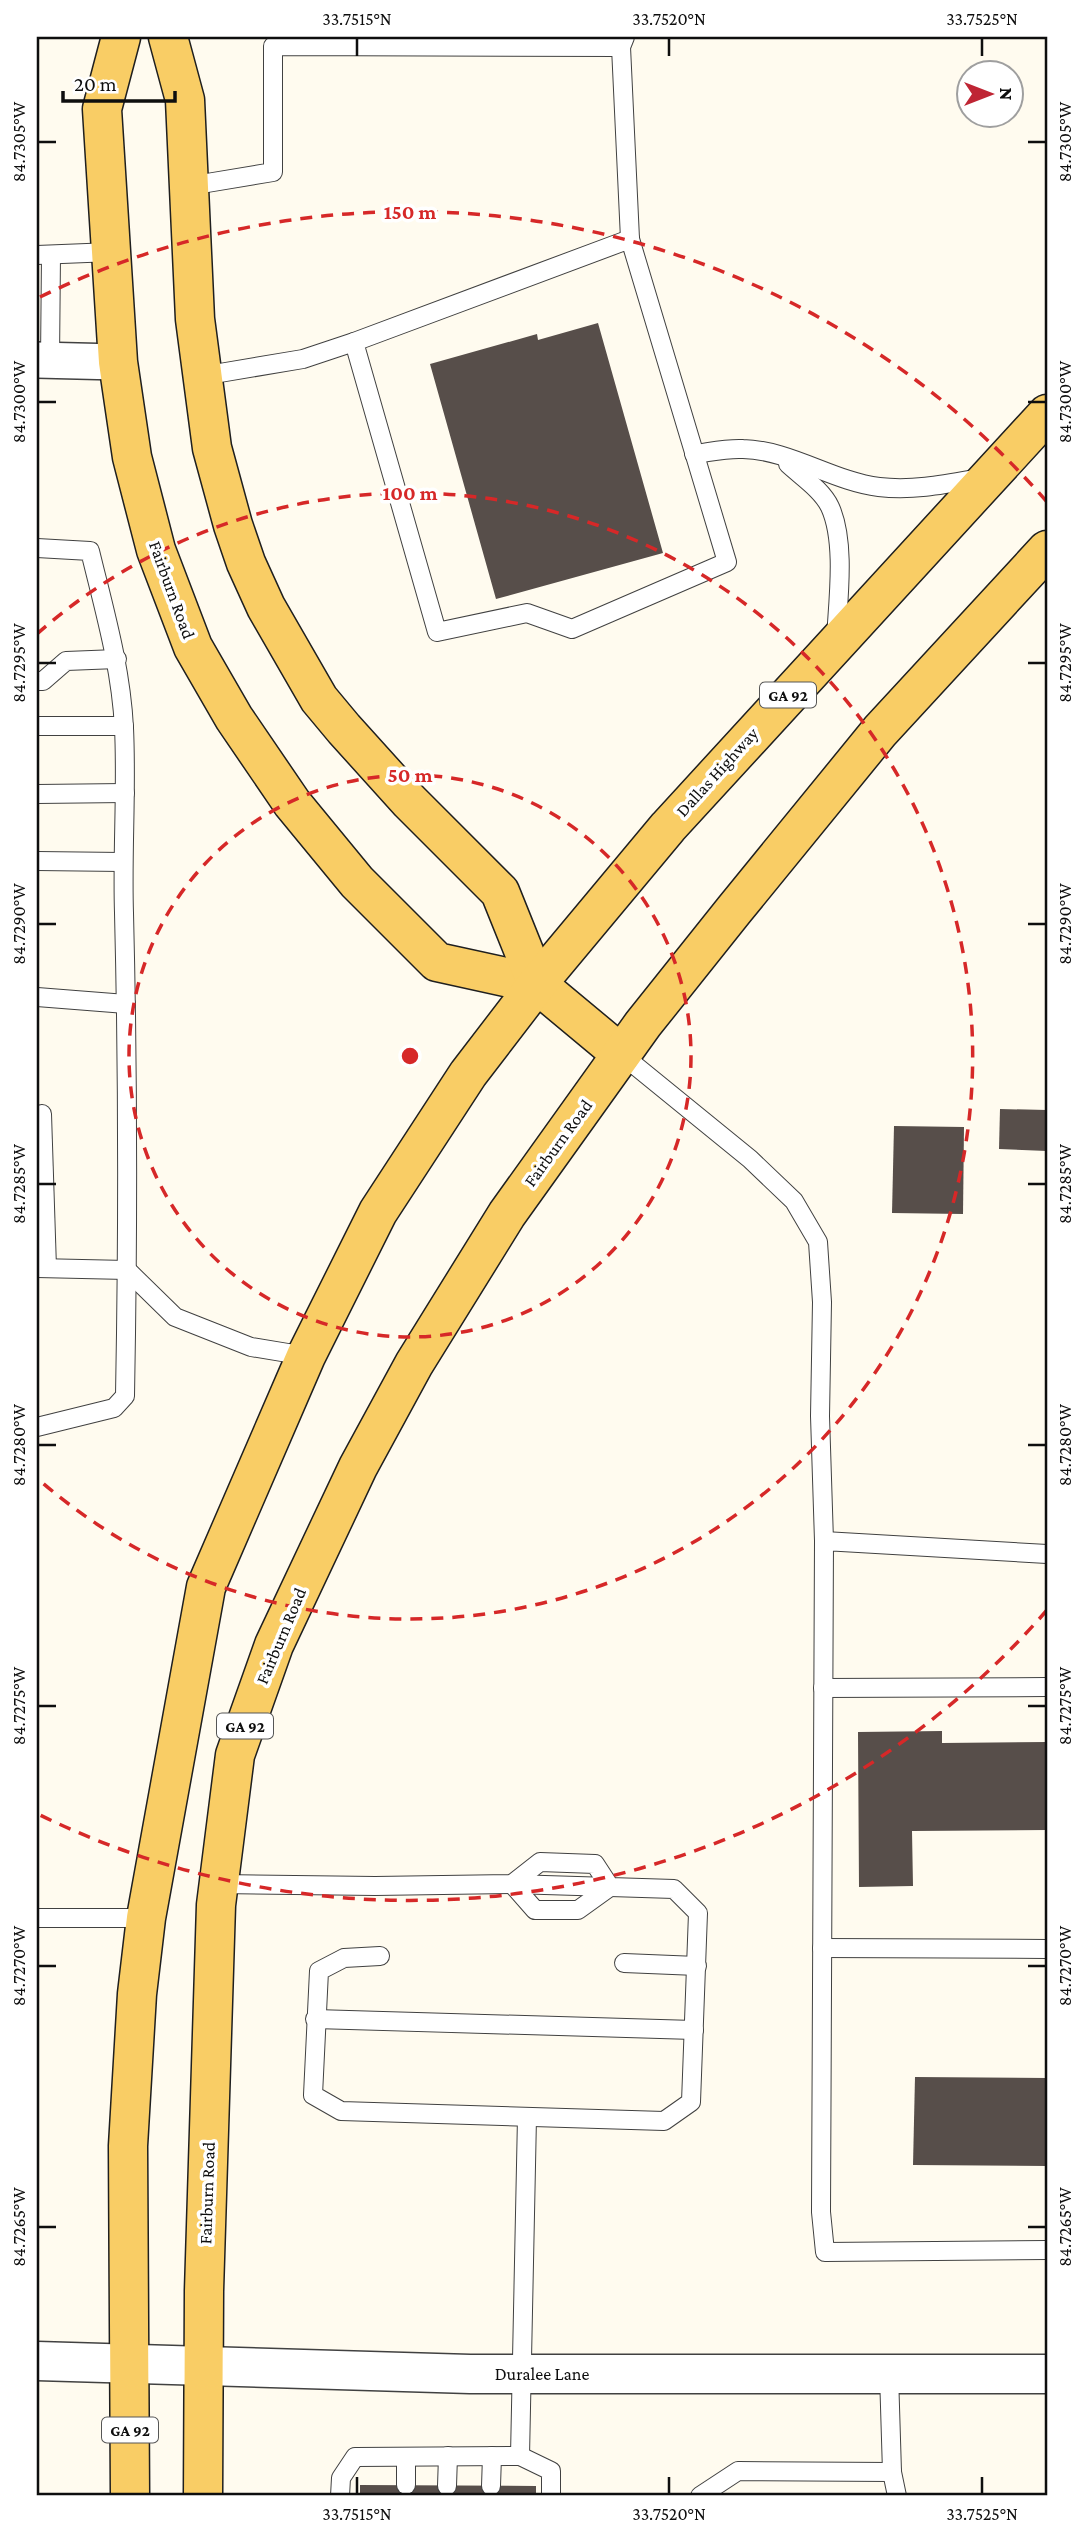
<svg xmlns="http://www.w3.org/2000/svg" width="1084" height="2533" viewBox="0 0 1084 2533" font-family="'Crimson Pro',serif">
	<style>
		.building { fill: #574e4a }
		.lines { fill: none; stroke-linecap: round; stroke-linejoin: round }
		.service-casing { stroke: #414141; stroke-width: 20 }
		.minor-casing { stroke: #414141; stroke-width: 38 }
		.tertiary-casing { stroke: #414141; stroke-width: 41 }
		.primary-casing { stroke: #1f1f1f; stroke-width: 41 }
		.service { stroke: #fff; stroke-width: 18 }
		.minor { stroke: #fff; stroke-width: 35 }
		.tertiary { stroke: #fff; stroke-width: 38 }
		.primary { stroke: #f9cd65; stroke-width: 38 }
		.ticks { fill: none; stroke: #0e0e0e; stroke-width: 2.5 }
		.ring { fill: none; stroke: #d62828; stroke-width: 3.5; stroke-dasharray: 12 9 }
		.labels { text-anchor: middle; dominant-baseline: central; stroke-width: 7; stroke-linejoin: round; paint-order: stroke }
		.shield { fill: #fff; stroke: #565656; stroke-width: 2 }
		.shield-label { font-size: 16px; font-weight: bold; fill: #0e0e0e }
		.street-label { font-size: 18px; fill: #0e0e0e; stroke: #fff }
		.centre { fill: #d62828; stroke: #fff; stroke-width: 3.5 }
		.ring-label { font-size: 21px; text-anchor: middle; font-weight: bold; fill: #d62828; stroke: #fff; stroke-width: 7; stroke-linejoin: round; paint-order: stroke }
		.neatline { fill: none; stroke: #0e0e0e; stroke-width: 2.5 }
		.ticks-label { font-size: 18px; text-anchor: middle; fill: #0e0e0e }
	</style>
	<rect width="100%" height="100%" fill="#fffbef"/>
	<!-- building -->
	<g class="building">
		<polygon points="598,323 663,553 496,599 430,364 537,334 538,340"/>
		<polygon points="1000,1109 1047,1110 1047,1151 999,1149"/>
		<polygon points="894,1126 964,1127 963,1214 892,1213"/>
		<polygon points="942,1731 942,1743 1047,1742 1047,1830 912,1831 913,1886 859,1887 858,1732"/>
		<polygon points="915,2077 1047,2078 1047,2166 913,2165"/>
		<polygon points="360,2485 536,2486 536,2496 360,2496"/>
	</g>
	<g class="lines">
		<!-- service casing -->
		<g class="service-casing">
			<g id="service">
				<polyline points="625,37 621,47 630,239"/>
				<polyline points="189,186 273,172 273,46 621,47"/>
				<polygon points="630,239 727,562 572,629 527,613 437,632 354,342"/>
				<polyline points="37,255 112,252"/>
				<polyline points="50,360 51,255"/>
				<polyline points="202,376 303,359 354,342"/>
				<path d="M694,454C710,452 727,448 743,449C790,450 832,481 879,487C914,491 947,484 981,478"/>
				<path d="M788,464C802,477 822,490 830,507C846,542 838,601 836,638"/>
				<path d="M37,548L90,551C104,609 121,667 124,728C127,790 122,851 124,913C128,1074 128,1235 125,1396L114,1408L37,1427"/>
				<polyline points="37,681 43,681 66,661 117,659"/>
				<polyline points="37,726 124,726"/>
				<polyline points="37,794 125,793"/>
				<polyline points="37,861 122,862"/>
				<polyline points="37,997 126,1004"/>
				<polyline points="621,1054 750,1159 794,1201 818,1242 822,1302 820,1416 824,1541"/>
				<polyline points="42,1114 47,1268"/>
				<polyline points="37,1268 127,1270 175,1317 251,1347 306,1356"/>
				<polyline points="1047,1554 824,1541 821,2212 825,2252 1047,2250"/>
				<polyline points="823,1688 1047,1687"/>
				<polyline points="219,1884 375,1886 512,1884 540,1862 595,1864 610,1887 674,1889 698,1913 691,2102 664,2121 341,2111 313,2095 319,1971 344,1958 380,1956"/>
				<polyline points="512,1884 535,1910 578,1910 610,1887"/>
				<polyline points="512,1884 610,1887"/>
				<polyline points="37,1918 146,1918"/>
				<polyline points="822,1948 1047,1949"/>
				<polyline points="624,1963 697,1966"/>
				<polyline points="315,2019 694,2030"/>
				<polyline points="889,2374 892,2472 897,2496"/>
				<polyline points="520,2456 527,2117"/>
				<polyline points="406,2457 406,2485"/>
				<polyline points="447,2486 448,2456"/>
				<polyline points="491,2486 492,2456"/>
				<polyline points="340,2496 341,2478 355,2457 520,2456 551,2471 551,2496"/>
				<polyline points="700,2496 738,2471 892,2472"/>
			</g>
		</g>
		<!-- minor casing -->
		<g class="minor-casing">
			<polyline id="minor" points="37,360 118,362"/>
		</g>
		<!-- tertiary casing -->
		<g class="tertiary-casing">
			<polyline id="tertiary" points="37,2361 470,2374 1047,2374"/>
		</g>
		<!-- primary casing -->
		<g class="primary-casing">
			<g id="primary">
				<polyline points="121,37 102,109 118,362 132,457 156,550 193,647 234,718 292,803 357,882 437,962 537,984"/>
				<polyline points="168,37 185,100 195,319 212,448 233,525 246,563 266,607 319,699 344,729 409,801 500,892 537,984 621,1054"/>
				<polyline points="130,2496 128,2146 137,1994 146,1918 206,1587 306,1356 378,1212 468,1074 537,984 668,827 1047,414"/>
				<polyline points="203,2496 204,2291 216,1905 235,1755 274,1645 358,1467 414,1364 507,1214 643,1024 734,910 880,731 1047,550"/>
			</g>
		</g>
		<!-- service -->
		<use href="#service" class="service"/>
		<!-- minor -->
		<use href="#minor" class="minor"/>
		<!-- tertiary -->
		<use href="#tertiary" class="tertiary"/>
		<!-- primary -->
		<use href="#primary" class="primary"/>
	</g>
	<!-- ticks -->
	<path class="ticks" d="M357,38V56M669,38V56M982,38V56M38,142H56M1028,142H1046M38,402H56M1028,402H1046M38,663H56M1028,663H1046M38,924H56M1028,924H1046M38,1184H56M1028,1184H1046M38,1445H56M1028,1445H1046M38,1706H56M1028,1706H1046M38,1966H56M1028,1966H1046M38,2227H56M1028,2227H1046M357,2477V2494M669,2477V2494M982,2477V2494"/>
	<!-- distance rings -->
	<g class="ring">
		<circle cx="410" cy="1056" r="281"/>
		<path d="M37 634A563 563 0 1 1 37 1478"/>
		<path d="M1047 1610A844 844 0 0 1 40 1815M40 297A844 844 0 0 1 1047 502"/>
	</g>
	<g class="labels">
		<!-- shield labels -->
		<g class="shield">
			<rect x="760" y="682.5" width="56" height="25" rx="5"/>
			<rect x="217" y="1713.5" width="56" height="25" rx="5"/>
			<rect x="102" y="2417.5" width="56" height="25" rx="5"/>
		</g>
		<g class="shield-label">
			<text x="788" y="695">GA 92</text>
			<text x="245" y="1726">GA 92</text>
			<text x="130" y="2430">GA 92</text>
		</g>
		<!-- street labels -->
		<g class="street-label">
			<text transform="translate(172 590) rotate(70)">Fairburn Road</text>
			<text transform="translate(717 772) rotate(-48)">Dallas Highway</text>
			<text transform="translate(558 1143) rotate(-54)">Fairburn Road</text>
			<text transform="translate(281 1636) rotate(-67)">Fairburn Road</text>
			<text transform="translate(207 2193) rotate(-88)">Fairburn Road</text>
			<text x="542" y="2374">Duralee Lane</text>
		</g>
	</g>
	<circle cx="410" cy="1056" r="10" class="centre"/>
	<g class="ring-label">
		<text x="410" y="219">150 m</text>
		<text x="410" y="500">100 m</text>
		<text x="410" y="782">50 m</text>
	</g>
	<!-- border -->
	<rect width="1084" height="2533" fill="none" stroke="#ffffff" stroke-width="77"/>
	<!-- north arrow -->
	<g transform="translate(990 94) rotate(90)"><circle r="33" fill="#ffffff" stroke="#9f9f9f" stroke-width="2"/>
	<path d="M0-5L12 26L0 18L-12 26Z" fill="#bf2534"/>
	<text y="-10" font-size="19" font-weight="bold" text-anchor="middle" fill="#0e0e0e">N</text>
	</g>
	<!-- scale -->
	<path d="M63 91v10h112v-10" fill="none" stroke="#0e0e0e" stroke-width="3.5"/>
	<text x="74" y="91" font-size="21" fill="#0e0e0e" stroke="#ffffff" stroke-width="5" paint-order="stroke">20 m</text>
	<rect x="38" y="38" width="1008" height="2456" class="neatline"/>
	<g class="ticks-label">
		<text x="357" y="25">33.7515°N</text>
		<text x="669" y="25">33.7520°N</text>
		<text x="982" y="25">33.7525°N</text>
		<text transform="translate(19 142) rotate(-90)" y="6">84.7305°W</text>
		<text transform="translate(1065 142) rotate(-90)" y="6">84.7305°W</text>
		<text transform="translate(1065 402) rotate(-90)" y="6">84.7300°W</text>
		<text transform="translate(19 402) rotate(-90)" y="6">84.7300°W</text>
		<text transform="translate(19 663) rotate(-90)" y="6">84.7295°W</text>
		<text transform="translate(1065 663) rotate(-90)" y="6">84.7295°W</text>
		<text transform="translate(1065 924) rotate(-90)" y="6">84.7290°W</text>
		<text transform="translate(19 924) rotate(-90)" y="6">84.7290°W</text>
		<text transform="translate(1065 1184) rotate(-90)" y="6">84.7285°W</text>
		<text transform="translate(19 1184) rotate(-90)" y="6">84.7285°W</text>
		<text transform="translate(19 1445) rotate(-90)" y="6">84.7280°W</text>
		<text transform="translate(1065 1445) rotate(-90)" y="6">84.7280°W</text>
		<text transform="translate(19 1706) rotate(-90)" y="6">84.7275°W</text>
		<text transform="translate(1065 1706) rotate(-90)" y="6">84.7275°W</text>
		<text transform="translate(19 1966) rotate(-90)" y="6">84.7270°W</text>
		<text transform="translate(1065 1966) rotate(-90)" y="6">84.7270°W</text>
		<text transform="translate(19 2227) rotate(-90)" y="6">84.7265°W</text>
		<text transform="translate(1065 2227) rotate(-90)" y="6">84.7265°W</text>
		<text x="357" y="2520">33.7515°N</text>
		<text x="669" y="2520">33.7520°N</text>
		<text x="982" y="2520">33.7525°N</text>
	</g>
</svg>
